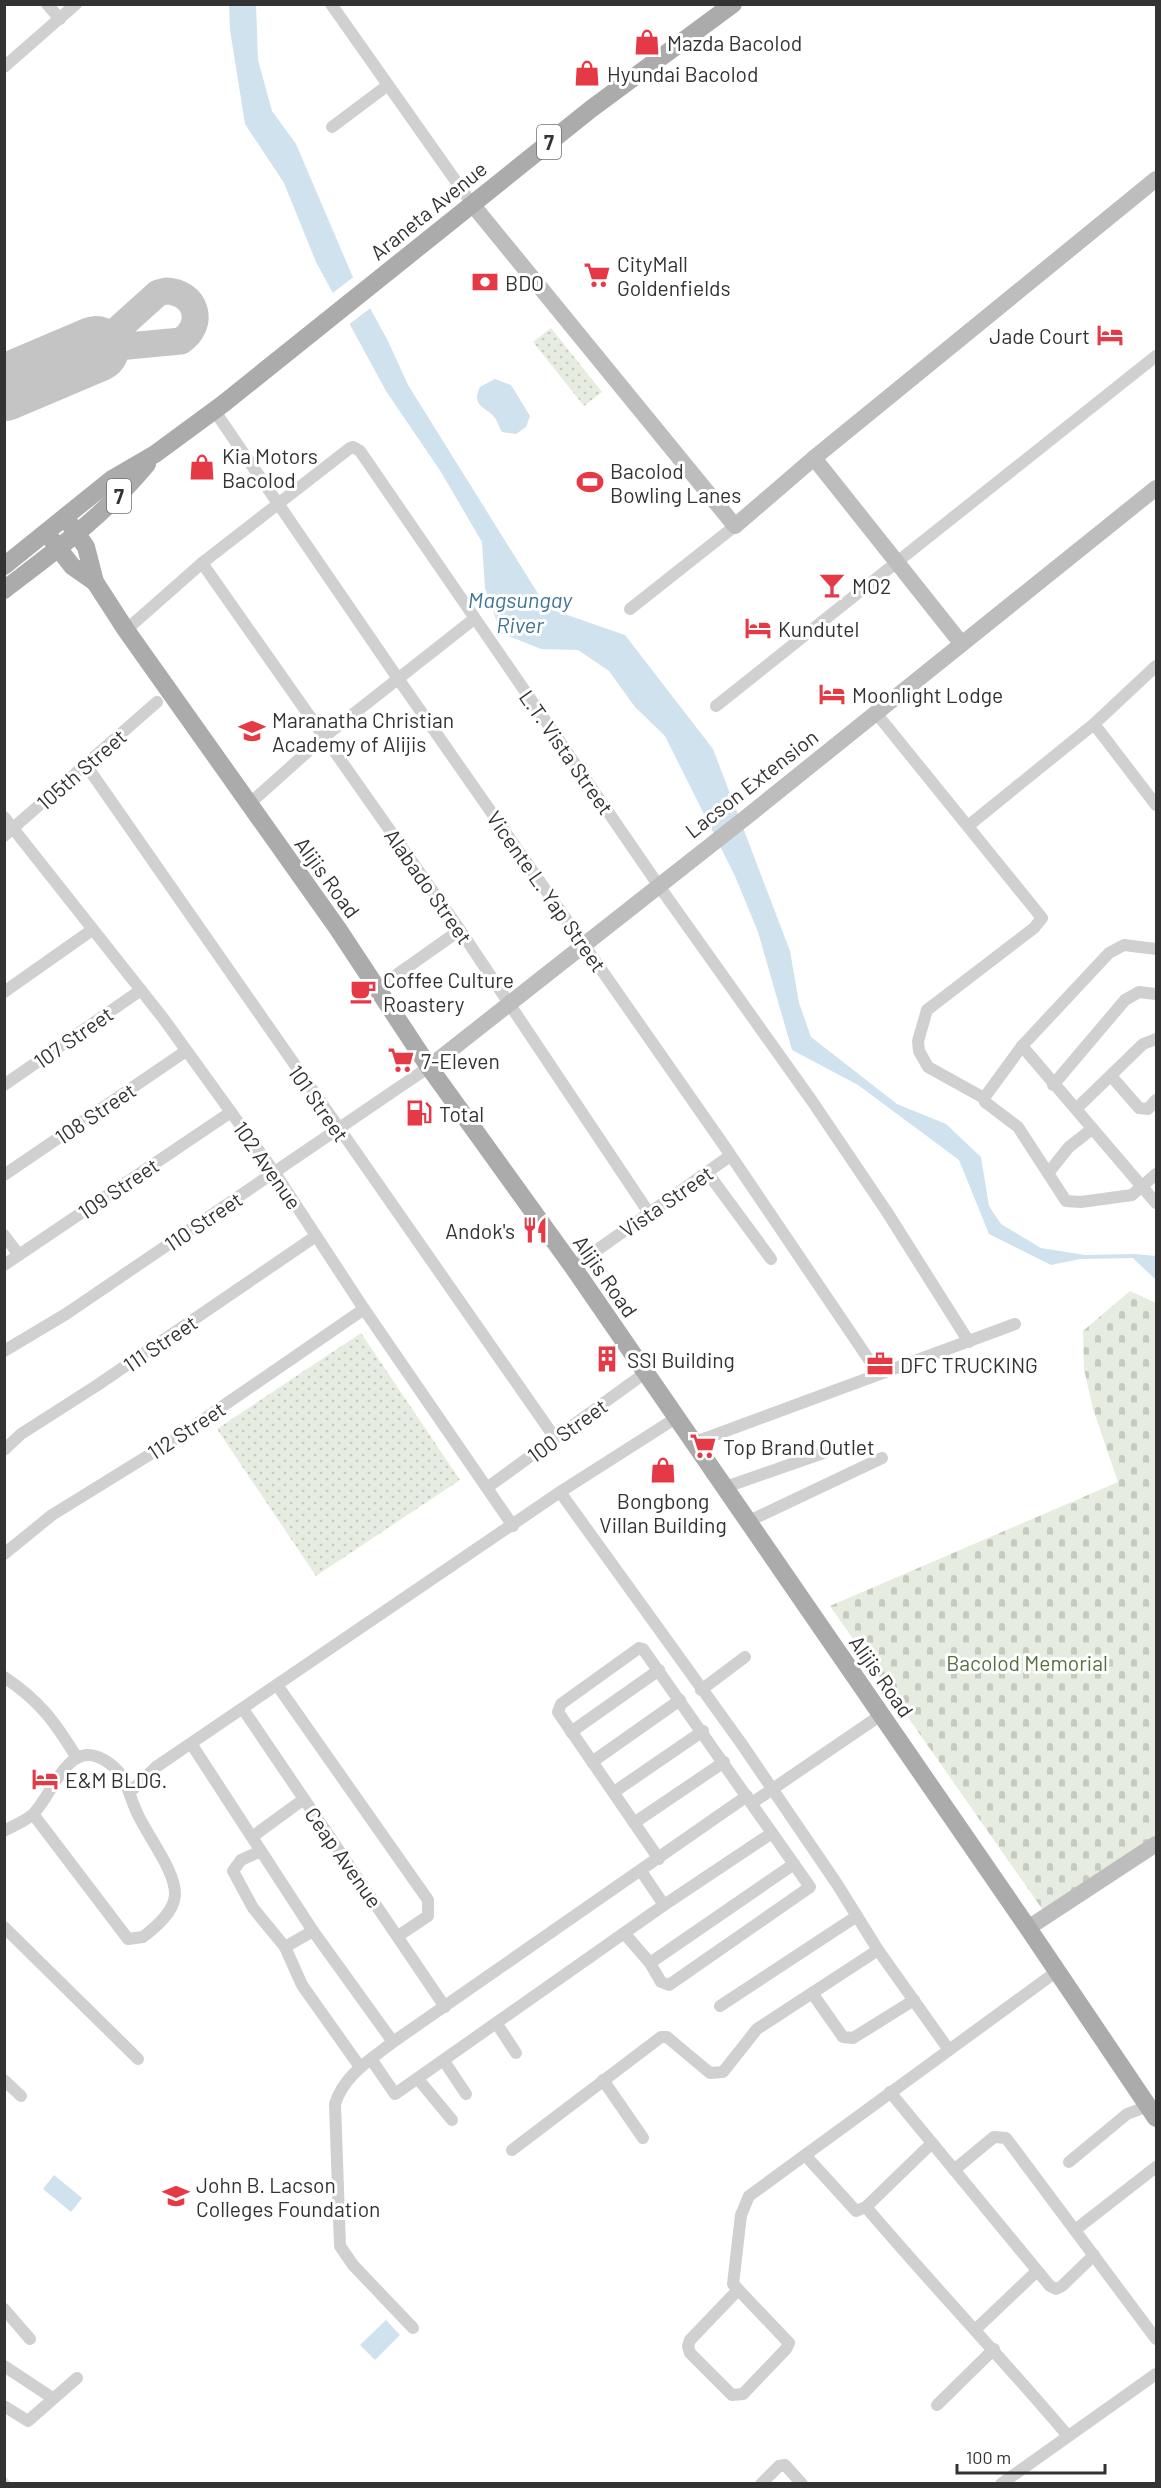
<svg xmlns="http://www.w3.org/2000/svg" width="1161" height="2488" viewBox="0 0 1161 2488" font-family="Barlow,sans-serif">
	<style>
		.green { fill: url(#green-dots) }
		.cemetery { fill: url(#cemetery-stones) }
		.water { fill: #cfe2ee }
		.pier { fill: #fff }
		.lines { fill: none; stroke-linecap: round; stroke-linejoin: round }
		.stream { stroke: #cfe2ee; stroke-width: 3 }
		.taxiway { stroke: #c4c4c4; stroke-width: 27 }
		.runway { stroke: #c4c4c4; stroke-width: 66 }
		.street { stroke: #d0d0d0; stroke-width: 12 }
		.secondary { stroke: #bdbdbd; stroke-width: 16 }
		.primary { stroke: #ababab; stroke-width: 18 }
		.labels { text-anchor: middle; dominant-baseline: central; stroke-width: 6; stroke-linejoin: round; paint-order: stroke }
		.shield { fill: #fff; stroke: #707070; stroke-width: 1.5 }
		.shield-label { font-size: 20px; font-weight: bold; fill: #333 }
		.poi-label { font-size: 21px; fill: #333; stroke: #fff; text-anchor: start }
		.street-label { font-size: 21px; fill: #333; stroke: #fff }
		.park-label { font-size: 21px; fill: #56703f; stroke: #fff }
		.water-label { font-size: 22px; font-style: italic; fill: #3f7597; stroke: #fff }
	</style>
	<defs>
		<pattern id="green-dots" width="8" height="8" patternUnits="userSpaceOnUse" patternTransform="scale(1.5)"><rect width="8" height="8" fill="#e6ecdf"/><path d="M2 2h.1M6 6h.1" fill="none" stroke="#c6cbc0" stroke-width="1.8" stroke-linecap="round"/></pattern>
		<pattern id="cemetery-stones" width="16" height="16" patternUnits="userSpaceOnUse" patternTransform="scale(1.5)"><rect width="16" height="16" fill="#e6ecdf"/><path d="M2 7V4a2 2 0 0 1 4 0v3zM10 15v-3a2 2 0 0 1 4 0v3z" fill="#c6cbc0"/></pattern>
	</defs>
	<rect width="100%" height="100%" fill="#fff"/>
	<!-- green -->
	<g class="green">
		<polygon points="551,328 602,392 584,406 533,342"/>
		<polygon points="361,1333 460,1480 316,1576 217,1429"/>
	</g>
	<!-- cemetery -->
	<polygon class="cemetery" points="1130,1291 1156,1303 1156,1839 1045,1913 830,1606 1118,1482 1093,1409 1084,1369 1083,1331"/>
	<!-- water -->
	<g class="water">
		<polygon points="229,5 256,5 258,60 272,111 296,144 352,275 388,341 408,385 547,608 625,635 713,749 790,951 799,1003 811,1037 897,1104 946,1124 981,1157 989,1206 1001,1224 1041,1248 1085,1255 1135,1254 1156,1256 1156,1280 1133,1258 1080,1259 1051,1265 989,1234 959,1160 858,1085 792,1050 758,932 735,876 665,736 635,707 609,671 578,650 541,649 501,633 485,588 482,542 441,472 386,391 316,262 284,183 245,124 230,30"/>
		<path d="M495,379L511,385L530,416L526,427L516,434L502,432C499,428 498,422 495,418C488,407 470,408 480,387Z"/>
		<polygon points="54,2175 82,2198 71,2212 43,2189"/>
		<polygon points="386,2320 400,2335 375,2360 360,2345"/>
	</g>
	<!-- pier -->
	<polygon class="pier" points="356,275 373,306 347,326 330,295"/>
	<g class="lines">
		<!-- stream -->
		<polyline class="stream" points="4,2477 10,2484"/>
		<!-- taxiway -->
		<path class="taxiway" d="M166,291C196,292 206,324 181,341L96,349L158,293Z"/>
		<!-- runway -->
		<polyline class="runway" points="4,388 96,349"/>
		<!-- street -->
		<g class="street">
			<polyline points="47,4 60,19"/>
			<polyline points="331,4 472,204"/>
			<polyline points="4,67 76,4"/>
			<polyline points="332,127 388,85"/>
			<polyline points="214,410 399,680 723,1144 878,1373"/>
			<polyline points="202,563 460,930 649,1213"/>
			<polyline points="630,609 735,526"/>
			<polyline points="126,630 202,563 350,448 353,447 360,451 659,886 812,1101 887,1212 969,1342"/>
			<polyline points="716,706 1156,356"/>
			<polyline points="876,713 1042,918 1034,928 927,1010 918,1041 919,1051 928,1067 984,1098"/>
			<polyline points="1094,724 1156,805"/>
			<polyline points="86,765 555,1438"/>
			<polyline points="248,805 324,737 474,619"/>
			<polyline points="4,817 163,1018 275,1173 364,1309 513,1526"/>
			<polyline points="968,826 1094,724 1156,666"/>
			<polyline points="4,836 157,702"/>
			<polyline points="1156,949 1124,945 1109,953 1022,1046 984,1098 985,1102 1018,1127 1066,1201 1081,1202 1132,1195 1156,1174"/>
			<polyline points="378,988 460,930"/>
			<polyline points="4,992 92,930"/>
			<polyline points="1022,1046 1156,1203"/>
			<polyline points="1112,1077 1139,1108 1148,1109 1156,1100"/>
			<polyline points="4,1085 141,990"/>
			<polyline points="1053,1085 1125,1000 1139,992 1156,994"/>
			<polyline points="1076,1109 1143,1044 1156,1039"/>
			<polyline points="707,1172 771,1259"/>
			<polyline points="1049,1172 1069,1147 1092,1129"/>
			<polyline points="4,1175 186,1051"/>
			<polyline points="4,1235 19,1255"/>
			<polyline points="4,1265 231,1112"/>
			<polyline points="573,1267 730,1156"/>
			<polyline points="4,1351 66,1314 429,1067"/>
			<polyline points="693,1443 1015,1324"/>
			<polyline points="4,1450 21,1434 96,1386 316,1236"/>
			<polyline points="488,1487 645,1373"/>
			<polyline points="723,1488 826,1452"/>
			<polyline points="560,1492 741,1743 837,1884 878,1950 949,2050"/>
			<polyline points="747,1522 882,1458"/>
			<polyline points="4,1554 52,1515 175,1439 364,1309"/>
			<path d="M4,1677C40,1701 55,1722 77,1758"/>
			<polyline points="277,1685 428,1900 428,1916 398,1936"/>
			<polyline points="701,1690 745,1657"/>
			<polyline points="243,1709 445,2007"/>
			<polyline points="571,1732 659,1670"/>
			<polyline points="192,1745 313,1931 393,2042"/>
			<polyline points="592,1762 680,1700"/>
			<polyline points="130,1792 156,1767 560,1492 676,1418"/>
			<polyline points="614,1792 703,1731"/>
			<polyline points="752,1803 881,1715"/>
			<polyline points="634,1823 724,1762"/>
			<path d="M4,1831C13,1826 25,1821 32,1815C48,1801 62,1757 86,1755C99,1754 114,1765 121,1775C128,1786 130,1797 135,1808C144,1832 176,1870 175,1895C174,1912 156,1927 143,1937L128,1939L33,1814"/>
			<polyline points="252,1837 304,1799"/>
			<polyline points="261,1851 241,1860 233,1871 253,1908 285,1947 302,1985 360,2067"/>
			<polyline points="641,1871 664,1905"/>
			<polyline points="4,1927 138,2059"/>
			<polyline points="624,1933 650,1963 661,1982 669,1985 810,1887 643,1649 639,1648 561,1704 558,1712 659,1859"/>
			<polyline points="285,1947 313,1931"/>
			<polyline points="650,1963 794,1864"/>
			<polyline points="812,1993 843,2037 853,2038 914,2000"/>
			<polyline points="720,2006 857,1916"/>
			<polyline points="497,2024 516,2053"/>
			<polyline points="371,2059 395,2094 664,1905 772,1833"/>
			<polyline points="444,2061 466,2094"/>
			<polyline points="418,2079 452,2120"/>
			<polyline points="4,2080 21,2096"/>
			<polyline points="603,2080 643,2138"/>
			<polyline points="890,2092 1050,2286 1056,2289 1062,2286 1094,2255"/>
			<polyline points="512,2150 661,2037 667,2037 710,2073 723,2072 757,2029 878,1950"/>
			<polyline points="805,2155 856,2211 866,2207 932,2143"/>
			<polyline points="1069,2162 1127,2114 1148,2106"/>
			<polyline points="954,2170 994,2137 1006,2138 1156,2339"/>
			<path d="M866,2207C932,2285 1002,2358 1068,2436"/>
			<polyline points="1075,2230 1156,2167"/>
			<polyline points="737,2291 690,2340 688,2346 690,2353 732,2395 743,2394 786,2349 789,2343 733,2284 741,2215 749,2196 1056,1972"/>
			<polyline points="4,2309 30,2339"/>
			<path d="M413,2328L353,2265L340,2246L335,2104C344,2075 370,2060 393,2042L747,1796"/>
			<polyline points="976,2329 1037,2271"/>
			<polyline points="4,2366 51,2397"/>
			<polyline points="937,2405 994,2349"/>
			<polyline points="4,2406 28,2421 77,2378"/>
			<polyline points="761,2484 779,2466 785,2465 802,2484"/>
			<polyline points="1001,2484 1156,2374"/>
		</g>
		<!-- secondary -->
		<g class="secondary">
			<polyline points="472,204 735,526 814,458 1156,179"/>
			<polyline points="814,458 961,643"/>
			<polyline points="429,1067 744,819 1156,488"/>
			<polyline points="1028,1928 1156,1844"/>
		</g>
		<!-- primary -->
		<g class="primary">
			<polyline points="65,517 86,547 95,582 126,630 338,929 429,1067 573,1267 1028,1928 1156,2118"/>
			<polyline points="52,540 72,566 95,582"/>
			<polyline points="4,566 112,479 155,454 223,404 591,109 733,4"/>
			<path d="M4,590C55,551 106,514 147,464"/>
		</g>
	</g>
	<!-- icons -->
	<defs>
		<g id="shop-bare" transform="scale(2.07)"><path d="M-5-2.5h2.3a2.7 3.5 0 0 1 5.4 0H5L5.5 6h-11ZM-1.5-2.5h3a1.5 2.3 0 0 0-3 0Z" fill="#e63946" stroke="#fff" stroke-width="2.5" paint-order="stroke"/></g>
		<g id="supermarket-bare" transform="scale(2.07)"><path d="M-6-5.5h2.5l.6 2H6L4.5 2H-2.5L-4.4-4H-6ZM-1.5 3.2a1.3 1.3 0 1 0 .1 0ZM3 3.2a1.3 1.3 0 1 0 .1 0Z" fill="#e63946" stroke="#fff" stroke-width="2.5" paint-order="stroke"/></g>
		<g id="bank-bare" transform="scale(2.07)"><path d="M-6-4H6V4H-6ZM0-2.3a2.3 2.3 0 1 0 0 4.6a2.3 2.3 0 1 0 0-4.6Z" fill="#e63946" stroke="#fff" stroke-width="2.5" paint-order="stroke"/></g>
		<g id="hotel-bare" transform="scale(2.07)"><path d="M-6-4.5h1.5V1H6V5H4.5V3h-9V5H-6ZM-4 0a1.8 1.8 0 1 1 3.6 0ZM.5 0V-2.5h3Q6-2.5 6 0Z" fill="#e63946" stroke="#fff" stroke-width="2.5" paint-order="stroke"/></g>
		<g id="stadium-bare" transform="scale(2.07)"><path d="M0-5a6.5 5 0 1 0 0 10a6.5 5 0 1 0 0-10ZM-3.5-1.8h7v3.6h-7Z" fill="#e63946" stroke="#fff" stroke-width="2.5" paint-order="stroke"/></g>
		<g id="bar-bare" transform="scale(2.07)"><path d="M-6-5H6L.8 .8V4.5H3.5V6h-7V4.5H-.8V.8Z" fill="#e63946" stroke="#fff" stroke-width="2.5" paint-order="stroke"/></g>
		<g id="school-bare" transform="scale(2.07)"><path d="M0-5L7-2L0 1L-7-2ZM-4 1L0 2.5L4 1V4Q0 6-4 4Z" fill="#e63946" stroke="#fff" stroke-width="2.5" paint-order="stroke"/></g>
		<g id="cafe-bare" transform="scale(2.07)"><path d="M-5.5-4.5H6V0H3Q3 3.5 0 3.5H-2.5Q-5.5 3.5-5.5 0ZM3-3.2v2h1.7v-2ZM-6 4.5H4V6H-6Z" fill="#e63946" stroke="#fff" stroke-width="2.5" paint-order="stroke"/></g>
		<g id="fuel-bare" transform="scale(2.07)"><path d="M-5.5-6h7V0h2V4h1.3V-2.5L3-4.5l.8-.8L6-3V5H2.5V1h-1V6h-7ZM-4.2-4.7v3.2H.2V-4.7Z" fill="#e63946" stroke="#fff" stroke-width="2.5" paint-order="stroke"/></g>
		<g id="restaurant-bare" transform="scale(2.07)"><path d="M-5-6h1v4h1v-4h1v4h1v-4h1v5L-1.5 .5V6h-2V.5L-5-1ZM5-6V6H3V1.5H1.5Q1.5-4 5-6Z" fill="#e63946" stroke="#fff" stroke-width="2.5" paint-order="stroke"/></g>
		<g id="building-bare" transform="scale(2.07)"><path d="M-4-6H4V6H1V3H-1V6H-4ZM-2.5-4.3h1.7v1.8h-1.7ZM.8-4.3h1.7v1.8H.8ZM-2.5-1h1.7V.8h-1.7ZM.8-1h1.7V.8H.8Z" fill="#e63946" stroke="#fff" stroke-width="2.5" paint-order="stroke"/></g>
		<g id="office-bare" transform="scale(2.07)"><path d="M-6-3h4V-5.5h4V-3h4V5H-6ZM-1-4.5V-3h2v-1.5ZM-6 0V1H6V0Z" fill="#e63946" stroke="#fff" stroke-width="2.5" paint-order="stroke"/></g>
		<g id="university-bare" transform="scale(2.07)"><path d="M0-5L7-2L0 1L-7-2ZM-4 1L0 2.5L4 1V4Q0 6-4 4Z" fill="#e63946" stroke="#fff" stroke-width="2.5" paint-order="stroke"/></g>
	</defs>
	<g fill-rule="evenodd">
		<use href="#shop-bare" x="647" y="42"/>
		<use href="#shop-bare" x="587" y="73"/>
		<use href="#supermarket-bare" x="597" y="275"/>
		<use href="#bank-bare" x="485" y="282"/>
		<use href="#hotel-bare" x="1110" y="335"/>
		<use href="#shop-bare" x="202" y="467"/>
		<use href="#stadium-bare" x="590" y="482"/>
		<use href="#bar-bare" x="832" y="585"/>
		<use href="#hotel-bare" x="758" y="628"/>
		<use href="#hotel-bare" x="832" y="694"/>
		<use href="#school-bare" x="252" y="731"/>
		<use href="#cafe-bare" x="363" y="991"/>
		<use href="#supermarket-bare" x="401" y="1060"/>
		<use href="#fuel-bare" x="419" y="1113"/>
		<use href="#restaurant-bare" x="535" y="1230"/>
		<use href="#building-bare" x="607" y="1359"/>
		<use href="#office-bare" x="880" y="1364"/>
		<use href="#supermarket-bare" x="703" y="1446"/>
		<use href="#shop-bare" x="663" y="1470"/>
		<use href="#hotel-bare" x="45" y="1779"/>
		<use href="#university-bare" x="176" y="2196"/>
	</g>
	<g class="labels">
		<!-- shield labels -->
		<g class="shield">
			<rect x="537" y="125" width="24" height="34" rx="4.5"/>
			<rect x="107" y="479" width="24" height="34" rx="4.5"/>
		</g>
		<g class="shield-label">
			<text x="549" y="142">7</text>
			<text x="119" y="496">7</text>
		</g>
		<!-- poi labels -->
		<g class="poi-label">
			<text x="667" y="42">Mazda Bacolod</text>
			<text x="607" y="73">Hyundai Bacolod</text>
			<text x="617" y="263">CityMall<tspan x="617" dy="24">Goldenfields</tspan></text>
			<text x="505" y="282">BDO</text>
			<text x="1090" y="335" text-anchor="end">Jade Court</text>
			<text x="222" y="455">Kia Motors<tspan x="222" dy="24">Bacolod</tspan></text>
			<text x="610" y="470">Bacolod<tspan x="610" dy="24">Bowling Lanes</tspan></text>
			<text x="852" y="585">MO2</text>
			<text x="778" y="628">Kundutel</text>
			<text x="852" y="694">Moonlight Lodge</text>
			<text x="272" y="719">Maranatha Christian<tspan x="272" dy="24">Academy of Alijis</tspan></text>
			<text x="383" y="979">Coffee Culture<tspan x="383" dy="24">Roastery</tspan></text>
			<text x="421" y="1060">7-Eleven</text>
			<text x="439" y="1113">Total</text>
			<text x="515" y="1230" text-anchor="end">Andok's</text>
			<text x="627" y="1359">SSI Building</text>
			<text x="900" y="1364">DFC TRUCKING</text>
			<text x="723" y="1446">Top Brand Outlet</text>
			<text x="663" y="1500" text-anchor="middle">Bongbong<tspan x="663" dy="24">Villan Building</tspan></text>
			<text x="65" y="1779">E&amp;M BLDG.</text>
			<text x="196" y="2184">John B. Lacson<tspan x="196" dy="24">Colleges Foundation</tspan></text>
		</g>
		<!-- street labels -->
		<g class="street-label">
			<text transform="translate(428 210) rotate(-39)">Araneta Avenue</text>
			<text transform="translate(567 752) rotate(55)">L.T. Vista Street</text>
			<text transform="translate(81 769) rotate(-41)">105th Street</text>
			<text transform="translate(751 783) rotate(-38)">Lacson Extension</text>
			<text transform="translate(328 877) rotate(54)">Alijis Road</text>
			<text transform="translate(429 886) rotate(55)">Alabado Street</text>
			<text transform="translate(547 891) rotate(55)">Vicente L. Yap Street</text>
			<text transform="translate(73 1037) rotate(-35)">107 Street</text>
			<text transform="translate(319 1103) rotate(55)">101 Street</text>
			<text transform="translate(95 1113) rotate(-34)">108 Street</text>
			<text transform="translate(268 1165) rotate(55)">102 Avenue</text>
			<text transform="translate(118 1188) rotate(-34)">109 Street</text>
			<text transform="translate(666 1201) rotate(-35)">Vista Street</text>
			<text transform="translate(203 1221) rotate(-34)">110 Street</text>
			<text transform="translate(606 1276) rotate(55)">Alijis Road</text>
			<text transform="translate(160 1343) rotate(-34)">111 Street</text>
			<text transform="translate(186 1430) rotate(-33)">112 Street</text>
			<text transform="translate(567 1430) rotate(-36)">100 Street</text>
			<text transform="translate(882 1676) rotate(55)">Alijis Road</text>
			<text transform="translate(344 1857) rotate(55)">Ceap Avenue</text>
		</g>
		<!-- park labels -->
		<g class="park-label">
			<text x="1027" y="1662">Bacolod Memorial</text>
		</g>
		<!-- water labels -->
		<g class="water-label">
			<text x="520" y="599">Magsungay<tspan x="520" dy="25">River</tspan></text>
		</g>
	</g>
	<!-- border -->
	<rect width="1161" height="2488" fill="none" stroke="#333333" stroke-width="12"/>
	<!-- scale -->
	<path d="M957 2464v9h148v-9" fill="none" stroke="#333333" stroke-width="3"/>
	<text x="966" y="2464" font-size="18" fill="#333333" stroke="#ffffff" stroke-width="4.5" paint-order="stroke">100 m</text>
</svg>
